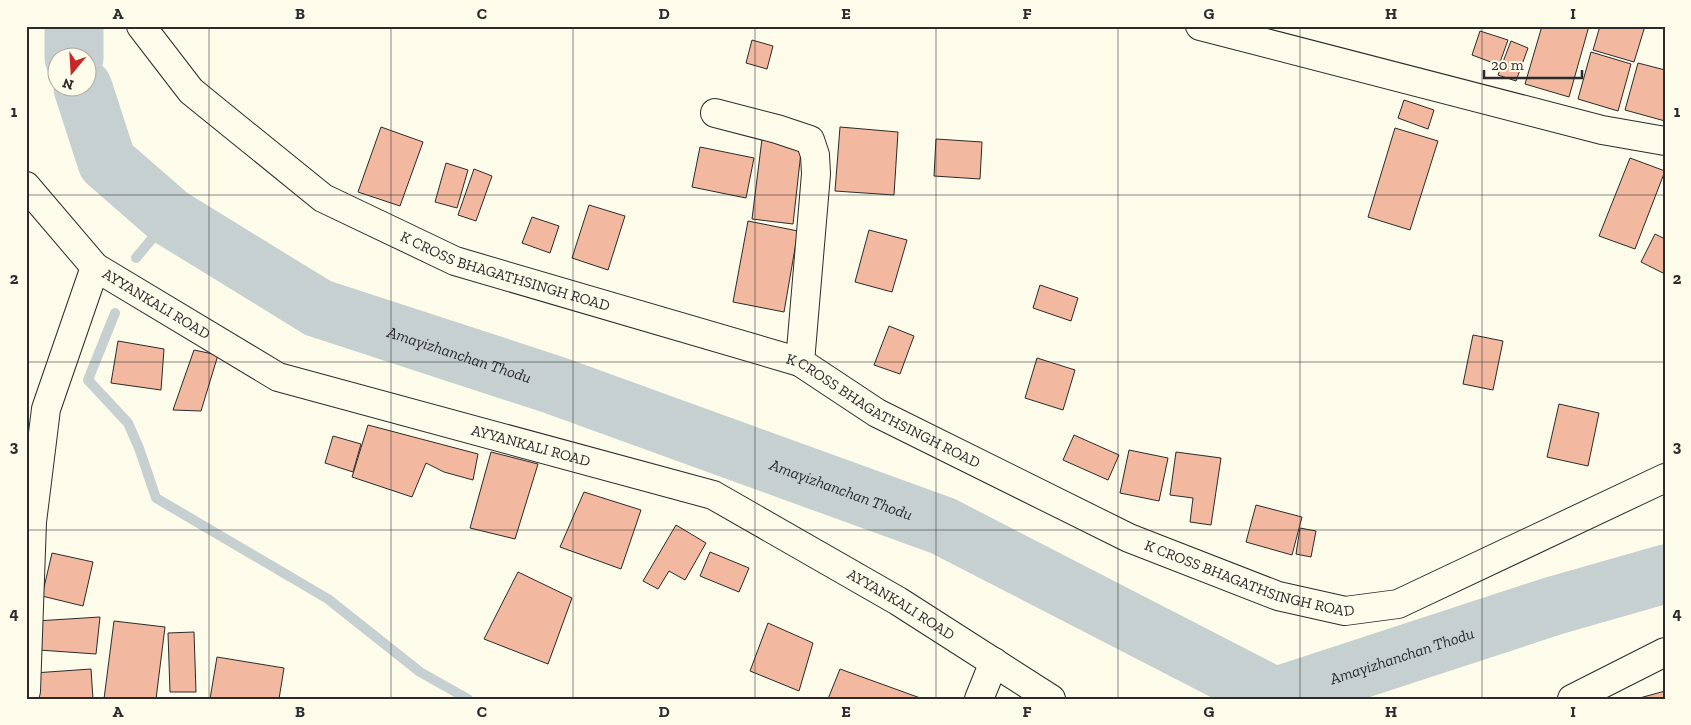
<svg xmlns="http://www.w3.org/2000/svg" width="1691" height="725" viewBox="0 0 1691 725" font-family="'Zilla Slab',serif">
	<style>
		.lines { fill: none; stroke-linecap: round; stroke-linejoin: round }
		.stream { stroke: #c7d0d0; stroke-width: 10 }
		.river { stroke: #c7d0d0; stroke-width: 59 }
		.building { fill: #f2b8a0; stroke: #2b2b2b }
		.minor-casing { stroke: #2b2b2b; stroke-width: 30 }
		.minor { stroke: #fdfbea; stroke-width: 28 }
		.grid { fill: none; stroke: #2b2b2b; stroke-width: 1; stroke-opacity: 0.55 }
		.labels { text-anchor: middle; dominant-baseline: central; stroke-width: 4; stroke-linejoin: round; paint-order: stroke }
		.street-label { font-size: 15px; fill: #2b2b2b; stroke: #fdfbea }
		.water-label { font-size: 16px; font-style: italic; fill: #2b2b2b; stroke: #fdfbea }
		.neatline { fill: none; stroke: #2b2b2b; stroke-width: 2 }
		.grid-label { font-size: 16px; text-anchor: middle; font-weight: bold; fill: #2b2b2b }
	</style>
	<rect width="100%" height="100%" fill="#fdfbea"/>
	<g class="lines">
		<!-- stream -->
		<g class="stream">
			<polyline points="136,258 170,217"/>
			<polyline points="115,313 88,380 128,423 139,448 156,498 328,599 420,672 468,699"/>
		</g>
		<!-- river -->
		<g class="river">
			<polyline points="74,26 74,58"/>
			<path id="s1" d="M83,88L107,162L170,217L318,308L554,385L943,526L1275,697L1553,606L1665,574"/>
		</g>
	</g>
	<!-- building -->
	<g class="building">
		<polygon points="1542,26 1589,26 1569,97 1525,84"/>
		<polygon points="1600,26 1645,26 1634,62 1593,50"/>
		<polygon points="1480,31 1508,40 1499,65 1472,55"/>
		<polygon points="752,40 773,46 767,69 746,63"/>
		<polygon points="1511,41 1528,48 1516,81 1498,75"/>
		<polygon points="1591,52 1631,64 1618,111 1578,99"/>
		<polygon points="1638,63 1665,70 1665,121 1625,110"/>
		<polygon points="1404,100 1434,110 1428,129 1398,118"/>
		<polygon points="381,127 423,142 400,206 358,192"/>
		<polygon points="840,127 898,132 894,195 835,191"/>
		<polygon points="1395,128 1438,141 1410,230 1368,217"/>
		<polygon points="762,139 802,143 793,224 752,219"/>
		<polygon points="936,139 982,142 980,179 934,176"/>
		<polygon points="700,147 754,158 746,198 692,187"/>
		<polygon points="1630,158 1665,171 1635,249 1599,236"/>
		<polygon points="446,163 468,170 457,208 435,202"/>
		<polygon points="474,169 492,176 476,221 458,215"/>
		<polygon points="589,205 625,216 608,270 572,258"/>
		<polygon points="532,217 559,226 550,253 522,243"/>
		<polygon points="748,221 798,231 784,312 733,302"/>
		<polygon points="869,230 907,240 892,292 855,282"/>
		<polygon points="1655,234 1665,239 1665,274 1641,262"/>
		<polygon points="1040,285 1078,298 1071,321 1033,308"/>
		<polygon points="889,326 914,336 900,374 874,365"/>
		<polygon points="1473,335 1503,341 1493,390 1463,384"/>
		<polygon points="118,341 164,349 161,390 111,383"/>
		<polygon points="194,350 218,355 201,411 173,410"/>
		<polygon points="1037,358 1075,370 1063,410 1025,398"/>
		<polygon points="1559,404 1599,413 1588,466 1547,457"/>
		<polygon points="368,425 478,454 473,480 444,472 426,463 412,497 352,477"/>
		<polygon points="1074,435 1119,455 1108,480 1063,460"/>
		<polygon points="333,436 361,444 353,472 325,463"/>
		<polygon points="1129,450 1168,458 1159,501 1120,493"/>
		<polygon points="491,452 538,464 515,539 470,528"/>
		<polygon points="1176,452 1221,458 1211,525 1190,522 1193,498 1170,495"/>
		<polygon points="584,492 641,510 621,569 560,547"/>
		<polygon points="1256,505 1302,517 1292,555 1246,542"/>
		<polygon points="676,525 706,543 685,580 669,571 658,589 643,581"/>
		<polygon points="1300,528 1316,531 1311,557 1296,554"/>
		<polygon points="710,552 749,568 739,592 700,576"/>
		<polygon points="52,553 93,562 83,606 42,596"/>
		<polygon points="518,572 572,598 548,664 484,639"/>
		<polygon points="100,617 96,654 39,650 36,621"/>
		<polygon points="114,621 165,627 156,699 104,699"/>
		<polygon points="768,623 813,643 799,691 750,671"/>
		<polygon points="194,632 196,692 170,692 168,633"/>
		<polygon points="217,657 284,668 279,699 210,699"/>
		<polygon points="91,669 93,699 35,699 34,673"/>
		<polygon points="840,669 923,699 828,699"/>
		<polygon points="1665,691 1665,699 1636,699"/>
	</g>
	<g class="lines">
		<!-- minor casing -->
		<g class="minor-casing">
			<g id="minor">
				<path id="s2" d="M141,26L191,91L323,198L455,261L800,362L877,413L1129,538L1278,596L1345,611L1398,604L1665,478"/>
				<polyline points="1200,26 1602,130 1665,141"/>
				<polyline points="715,113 777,129 810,140 815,155 816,174 800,362"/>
				<path id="s3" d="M26,186L95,267L278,377L713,495L898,601L1051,699"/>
				<polyline points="26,691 32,522 46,409 95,267"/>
				<polyline points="979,699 994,662"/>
				<polyline points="1572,699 1665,652"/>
			</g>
		</g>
		<!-- minor -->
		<use href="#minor" class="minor"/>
	</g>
	<!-- grid -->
	<path class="grid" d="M209,26V699M391,26V699M573,26V699M755,26V699M936,26V699M1118,26V699M1300,26V699M1482,26V699M26,195H1665M26,362H1665M26,530H1665"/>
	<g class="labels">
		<!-- street labels -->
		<g class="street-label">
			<text stroke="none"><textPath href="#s2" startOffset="449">K CROSS BHAGATHSINGH ROAD</textPath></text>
			<text stroke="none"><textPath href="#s3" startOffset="178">AYYANKALI ROAD</textPath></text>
			<text stroke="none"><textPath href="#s2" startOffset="854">K CROSS BHAGATHSINGH ROAD</textPath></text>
			<text stroke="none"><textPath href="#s3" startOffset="582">AYYANKALI ROAD</textPath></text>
			<text stroke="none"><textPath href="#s2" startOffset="1259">K CROSS BHAGATHSINGH ROAD</textPath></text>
			<text stroke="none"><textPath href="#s3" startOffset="988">AYYANKALI ROAD</textPath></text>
		</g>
		<!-- water labels -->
		<g class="water-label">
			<text stroke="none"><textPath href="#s1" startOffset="484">Amayizhanchan Thodu</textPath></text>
			<text stroke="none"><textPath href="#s1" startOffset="889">Amayizhanchan Thodu</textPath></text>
			<text stroke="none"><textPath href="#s1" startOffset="1504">Amayizhanchan Thodu</textPath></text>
		</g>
	</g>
	<!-- border -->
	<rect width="1691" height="725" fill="none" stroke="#fdfbea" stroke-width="55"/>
	<!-- north arrow -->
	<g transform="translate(72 72) rotate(198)"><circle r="24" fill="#fdfbea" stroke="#a9a89e"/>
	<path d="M0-4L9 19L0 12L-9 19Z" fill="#c62828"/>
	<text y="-8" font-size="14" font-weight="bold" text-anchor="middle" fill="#2b2b2b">N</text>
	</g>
	<!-- scale -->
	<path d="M1484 70v8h98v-8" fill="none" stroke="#2b2b2b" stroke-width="2.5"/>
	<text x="1491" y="70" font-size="15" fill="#2b2b2b" stroke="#fdfbea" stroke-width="4" paint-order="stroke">20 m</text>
	<rect x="28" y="28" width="1636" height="670" class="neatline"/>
	<g class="grid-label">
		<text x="118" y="19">A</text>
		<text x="300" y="19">B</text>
		<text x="482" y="19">C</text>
		<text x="664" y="19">D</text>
		<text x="846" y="19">E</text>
		<text x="1027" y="19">F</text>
		<text x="1209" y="19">G</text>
		<text x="1391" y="19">H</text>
		<text x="1573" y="19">I</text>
		<text x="14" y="117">1</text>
		<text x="1677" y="117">1</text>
		<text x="14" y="284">2</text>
		<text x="1677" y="284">2</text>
		<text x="14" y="452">3</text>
		<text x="1677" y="452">3</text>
		<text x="14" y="619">4</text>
		<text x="1677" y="619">4</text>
		<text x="118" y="717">A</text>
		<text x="300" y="717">B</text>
		<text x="482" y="717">C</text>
		<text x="664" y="717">D</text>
		<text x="846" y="717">E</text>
		<text x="1027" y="717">F</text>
		<text x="1209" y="717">G</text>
		<text x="1391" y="717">H</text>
		<text x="1573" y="717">I</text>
	</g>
</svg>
